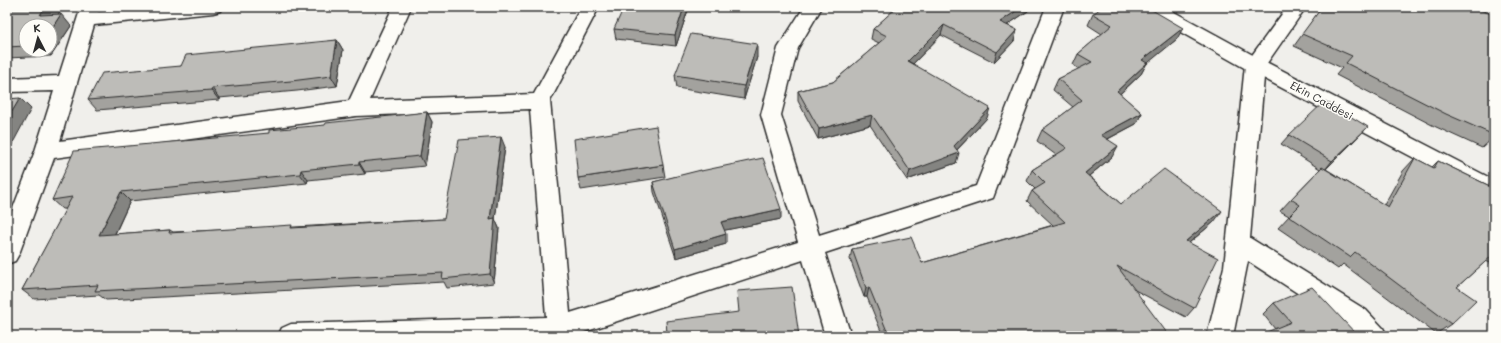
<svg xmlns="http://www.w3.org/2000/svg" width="1501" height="343" viewBox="0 0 1501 343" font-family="Mali,sans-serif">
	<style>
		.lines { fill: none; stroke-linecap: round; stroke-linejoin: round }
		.minor-casing { stroke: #2b2b2b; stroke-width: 3 }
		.tertiary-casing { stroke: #2b2b2b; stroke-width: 3 }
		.minor { fill: #fdfcf7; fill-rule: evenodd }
		.tertiary { fill: #fdfcf7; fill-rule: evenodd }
		.wall { fill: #a3a29e; stroke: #2b2b2b; fill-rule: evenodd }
		.shaded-wall { fill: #848481; stroke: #2b2b2b }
		.building { fill: #bdbcb8; stroke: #2b2b2b }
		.labels { text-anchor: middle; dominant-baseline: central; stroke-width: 3; stroke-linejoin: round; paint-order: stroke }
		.street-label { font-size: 11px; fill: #2b2b2b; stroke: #fdfcf7 }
	</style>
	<rect width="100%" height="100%" fill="#f0efeb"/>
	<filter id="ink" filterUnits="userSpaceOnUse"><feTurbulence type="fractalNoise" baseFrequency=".025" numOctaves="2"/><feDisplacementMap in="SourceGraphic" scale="8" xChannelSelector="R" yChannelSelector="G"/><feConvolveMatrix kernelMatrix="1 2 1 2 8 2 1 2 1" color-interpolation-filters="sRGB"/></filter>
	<g filter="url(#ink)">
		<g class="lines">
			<!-- minor casing -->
			<g class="minor-casing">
				<g id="minor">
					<polygon points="81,7 99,7 98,12 147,7 222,7 220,11 213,13 94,25 60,141 349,101 393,7 411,7 370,100 534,94 581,7 599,7 550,101 570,313 798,242 761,115 778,48 804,7 822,7 798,48 781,115 819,235 976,186 1046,7 1064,7 993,198 825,253 851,336 825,336 803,260 572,336 278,336 282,328 291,324 546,317 530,109 356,116 54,158 19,254 15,261 7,264 7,224 35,151 54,91 7,92 7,78 59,76"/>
					<polygon points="1287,7 1306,7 1265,66 1250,238 1366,310 1383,328 1387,336 1357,336 1348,326 1248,261 1233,336 1207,336 1224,267 1245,65"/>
				</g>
			</g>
			<!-- tertiary casing -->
			<g class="tertiary-casing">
				<polygon id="tertiary" points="1141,7 1165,7 1262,60 1494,180 1494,199 1486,196 1248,70 1143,11"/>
			</g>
			<!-- minor -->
			<use href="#minor" class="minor"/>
			<!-- tertiary -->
			<use href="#tertiary" class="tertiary"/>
		</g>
		<!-- wall -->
		<g class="wall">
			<path d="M7,7H63L58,14L71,26L51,56L7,58ZM26,26L50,50H26Z"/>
			<polygon points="689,7 676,46 616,39 614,29"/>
			<polygon points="890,7 1029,7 1028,11 1007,25 1017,30 1014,41 994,62 941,35 913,64 987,118 957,150 956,163 907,180 870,125 818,139 798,101 798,91 833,82 879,43 871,39 873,29 894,10"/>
			<polygon points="1322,7 1494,15 1494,137 1482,148 1434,126 1336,75 1342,68 1294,46"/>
			<polygon points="1093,14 1177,39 1147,63 1141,74 1120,94 1142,113 1136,124 1108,139 1112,157 1089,176 1121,204 1214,222 1189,243 1194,308 1186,317 1133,289 1164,336 883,336 867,297 864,297 850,259 852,249 922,263 1053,225 1027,201 1032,191 1035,189 1027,181 1032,170 1056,155 1037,141 1042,130 1073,107 1053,90 1058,79 1079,69 1073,65 1078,54 1102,34 1088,25"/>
			<polygon points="337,40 343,50 337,86 297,91 219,98 219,100 97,110 88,100 181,66"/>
			<polygon points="757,57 744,99 677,88 675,75"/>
			<polygon points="427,112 432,122 425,166 365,172 365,174 308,180 307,183 130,201 115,234 170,230 173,232 294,227 444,219 505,147 495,219 499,228 494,283 447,288 444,282 106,300 99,295 34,299 22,290 66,209 62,209 52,200 269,133"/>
			<polygon points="1289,135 1359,136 1326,169 1384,205 1403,171 1415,158 1432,167 1438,161 1494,188 1494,265 1486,261 1457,287 1451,324 1436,334 1343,264 1338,269 1278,228 1289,216 1280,211 1291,199 1320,169 1281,144"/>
			<polygon points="663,165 665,177 581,190 578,178"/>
			<polygon points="701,171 781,219 724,230 726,244 676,258 654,192 653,182"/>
			<polygon points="1274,303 1358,336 1275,329 1263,314"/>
		</g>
		<!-- shaded-wall -->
		<g class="shaded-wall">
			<polygon points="45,7 63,7 50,26 40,15"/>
			<polygon points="684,7 689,7 676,46 675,35"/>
			<polygon points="1022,7 1029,7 1028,11 997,32 1000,22"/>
			<polygon points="61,14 71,26 51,56 45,50 50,50 50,31"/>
			<polygon points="944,25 941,35 906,71 908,61"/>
			<polygon points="1183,28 1177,39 1137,72 1142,60"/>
			<polygon points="1017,30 1014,41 994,62 997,52"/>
			<polygon points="337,40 343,50 337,86 331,76"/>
			<polygon points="757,44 757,57 744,99 744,86"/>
			<polygon points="1147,63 1141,74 1111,102 1117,91"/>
			<polygon points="212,88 219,98 219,100 211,90"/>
			<polygon points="20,98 31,109 8,152 11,155 7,165 7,120"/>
			<polygon points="990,108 987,118 951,156 959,153 956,163 907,180 910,171 954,146"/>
			<polygon points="427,112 432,122 425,166 420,156"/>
			<polygon points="1142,113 1136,124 1096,145 1101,135"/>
			<polygon points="872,115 870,125 818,139 819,129"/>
			<polygon points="1368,127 1324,171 1332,161"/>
			<polygon points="501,137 505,147 495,219 499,228 494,283 490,274 490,219"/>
			<polygon points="1118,146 1112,157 1079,184 1085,173"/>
			<polygon points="359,162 365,172 365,174 359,164"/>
			<polygon points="301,170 308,180 307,183 300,174"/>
			<polygon points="121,192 130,201 110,244 99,235"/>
			<polygon points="781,209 781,219 721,231 721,222"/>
			<polygon points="1222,211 1214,222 1178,252 1186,241"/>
			<polygon points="726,234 726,244 676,258 675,249"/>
			<polygon points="869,287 867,297 864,297 866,288"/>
		</g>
		<!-- building -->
		<g class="building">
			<polygon points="7,7 45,7 40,15 61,14 50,31 50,26 26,26 26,46 7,47"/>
			<polygon points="624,7 684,7 675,35 614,29"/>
			<polygon points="897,7 1022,7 1000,22 1017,30 997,52 944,25 908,61 990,108 954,146 959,153 910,171 872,115 819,129 798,91 833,82 887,36 873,29"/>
			<polygon points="1102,7 1147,7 1183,28 1142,60 1147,63 1117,91 1142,113 1101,135 1118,146 1085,173 1121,204 1164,169 1222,211 1186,241 1218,258 1194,308 1117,266 1167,333 1159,336 889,336 869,287 866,288 852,249 911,237 922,263 1065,222 1032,191 1045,183 1032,170 1067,148 1042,130 1082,100 1058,79 1092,62 1078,54 1112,25 1093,14"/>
			<polygon points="1322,7 1472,7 1494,15 1494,135 1446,114 1346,63 1352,56 1302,34"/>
			<polygon points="691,34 757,44 744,86 675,75"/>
			<polygon points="337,40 331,76 291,81 212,88 211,90 88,100 102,73 181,66 186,55"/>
			<polygon points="20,98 7,120 7,99"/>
			<polygon points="1325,101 1368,127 1332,161 1289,135"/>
			<polygon points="427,112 420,156 359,162 359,164 301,170 300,174 121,192 99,235 170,230 169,233 292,225 291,228 444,219 459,140 501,137 490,219 495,218 490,274 442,279 443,273 95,291 98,285 22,290 72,197 52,200 74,151 269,133 269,130 325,125 326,123"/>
			<polygon points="656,126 663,165 578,178 574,139"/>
			<polygon points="763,158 781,209 721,222 726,234 675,249 653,182 701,170 701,171"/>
			<polygon points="1415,158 1434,168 1438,161 1494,188 1494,254 1457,287 1476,300 1451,324 1355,252 1350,257 1289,216 1300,205 1291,199 1322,167 1388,207"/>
			<polygon points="792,287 799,336 638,336 667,333 666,321 739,312 737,291"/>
			<polygon points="1312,287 1358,336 1257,336 1291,322 1274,303"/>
		</g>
	</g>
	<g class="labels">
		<!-- street labels -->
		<g class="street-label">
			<text transform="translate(1322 100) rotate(28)">Ekin Caddesi</text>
		</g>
	</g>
	<!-- margin -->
	<rect width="1501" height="343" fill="none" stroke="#fdfcf7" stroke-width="24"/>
	<rect x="12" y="12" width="1477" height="319" fill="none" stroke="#2b2b2b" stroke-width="1.5" filter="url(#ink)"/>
	<!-- north arrow -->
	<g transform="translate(38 38) rotate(354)"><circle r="19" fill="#fdfcf7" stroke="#a9a8a5"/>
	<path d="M0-3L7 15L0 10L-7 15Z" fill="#2b2b2b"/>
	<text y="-6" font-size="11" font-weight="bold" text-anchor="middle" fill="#2b2b2b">K</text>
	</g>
</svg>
